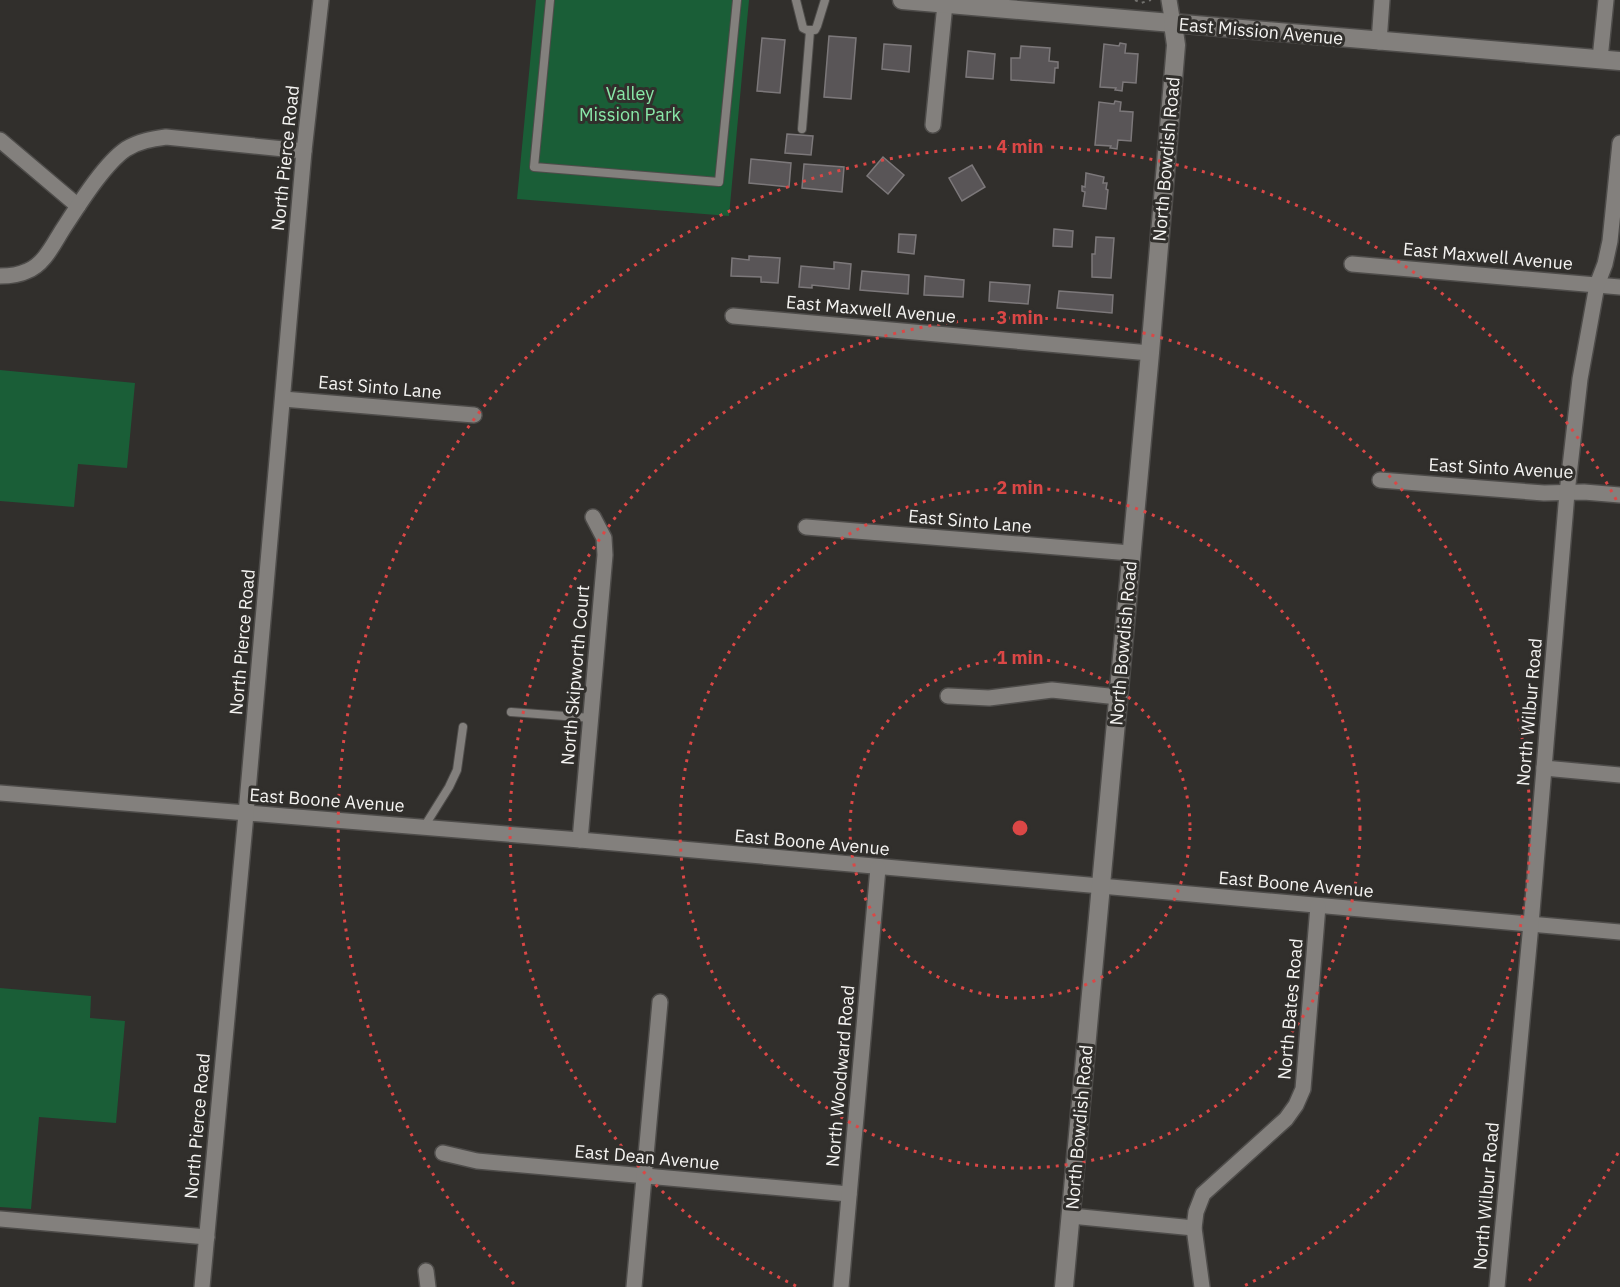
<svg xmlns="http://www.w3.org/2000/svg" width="1620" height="1287" viewBox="0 0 1620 1287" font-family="'IBM Plex Sans',sans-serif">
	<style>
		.green { fill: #1a5e37 }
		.building { fill: #595557; stroke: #7c787a; stroke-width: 1.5 }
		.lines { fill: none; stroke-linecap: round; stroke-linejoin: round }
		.lane-casing { stroke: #4e4c4a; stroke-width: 10 }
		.street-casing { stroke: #4e4c4a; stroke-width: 18 }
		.secondary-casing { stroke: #4e4c4a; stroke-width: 21 }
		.path { stroke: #72716e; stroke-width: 2; stroke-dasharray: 3 4.5; stroke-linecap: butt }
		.lane { stroke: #83807d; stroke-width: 8 }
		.street { stroke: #83807d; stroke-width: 15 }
		.secondary { stroke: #83807d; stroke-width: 18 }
		.ring { fill: none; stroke: #db4746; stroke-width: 3; stroke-dasharray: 3 6 }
		.labels { text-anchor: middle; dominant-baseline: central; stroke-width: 6; stroke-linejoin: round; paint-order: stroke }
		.street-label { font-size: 18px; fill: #f5f4f2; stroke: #312f2c }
		.park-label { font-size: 18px; fill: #89e8a8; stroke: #312f2c }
		.centre { fill: #db4746; stroke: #312f2c; stroke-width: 3 }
		.ring-label { font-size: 18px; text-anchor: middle; font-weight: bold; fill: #db4746; stroke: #312f2c; stroke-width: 6; stroke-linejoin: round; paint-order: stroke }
	</style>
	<rect width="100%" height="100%" fill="#312f2c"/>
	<!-- green -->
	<g class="green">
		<polygon points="536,0 749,0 729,216 517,199"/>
		<polygon points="0,370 135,383 127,468 78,464 74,507 0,501"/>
		<polygon points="0,988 91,996 90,1018 125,1021 116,1123 39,1117 31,1209 0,1207"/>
	</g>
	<!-- building -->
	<g class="building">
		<polygon points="829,36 856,38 851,99 824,97"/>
		<polygon points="762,38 785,40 780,93 757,91"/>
		<polygon points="1120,43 1126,44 1125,53 1138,54 1136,83 1123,82 1122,91 1115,90 1116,88 1100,87 1104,44 1119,46"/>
		<polygon points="884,44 911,46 909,72 882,69"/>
		<polygon points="1021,46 1050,48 1049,61 1058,62 1058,68 1055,68 1054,83 1011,80 1011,58 1020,58"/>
		<polygon points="968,51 995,54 993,79 966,77"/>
		<polygon points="1115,101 1121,102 1120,111 1133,112 1131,141 1118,140 1117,149 1110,148 1111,146 1095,145 1099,102 1114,104"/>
		<polygon points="787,134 813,136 811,155 785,153"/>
		<polygon points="883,157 904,175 888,194 867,176"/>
		<polygon points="751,159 791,163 789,187 749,183"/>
		<polygon points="804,164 844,167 842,192 802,188"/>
		<polygon points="972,165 985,187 962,201 949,178"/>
		<polygon points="1086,173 1104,177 1103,183 1107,183 1106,189 1108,190 1106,209 1083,206 1085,192 1082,191 1082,186 1085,187"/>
		<polygon points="1054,229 1073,231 1072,247 1053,246"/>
		<polygon points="899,234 916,235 914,254 898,252"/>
		<polygon points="1096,237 1114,238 1111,278 1092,277 1092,254 1095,254"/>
		<polygon points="749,256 780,258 778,283 761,282 761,277 731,276 732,258 749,260"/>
		<polygon points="834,262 851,264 849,289 812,285 812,288 799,287 801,266 834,269"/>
		<polygon points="862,271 909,275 908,294 860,290"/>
		<polygon points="925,276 964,280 963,297 924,295"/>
		<polygon points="990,282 1030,285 1028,304 989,301"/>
		<polygon points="1059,291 1113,295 1112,313 1057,308"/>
	</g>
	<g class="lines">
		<!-- lane casing -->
		<g class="lane-casing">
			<g id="lane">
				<polyline points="550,0 534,167 719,182 737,0"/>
				<polyline points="796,0 803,28 807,30 815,30 817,26 825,0"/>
				<polyline points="802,129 810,31"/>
				<polyline points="511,712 591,718"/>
				<polyline points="424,827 449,787 457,770 463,727"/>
			</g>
		</g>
		<!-- street casing -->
		<g class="street-casing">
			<g id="street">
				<polyline points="1169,0 1173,24"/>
				<polyline points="1379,42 1382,0"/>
				<polyline points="1600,59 1606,0"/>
				<polyline points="933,125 945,4"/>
				<polyline points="0,140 78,206"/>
				<polyline points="1352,264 1620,287"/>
				<path d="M0,276C9,276 19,275 27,271C44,265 54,243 63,229C78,206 104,164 126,149C139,141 152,139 166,137L304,151"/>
				<polyline points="733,316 1150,353"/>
				<polyline points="283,399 474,415"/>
				<polyline points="1380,480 1544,493 1584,492 1620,495"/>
				<polyline points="806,527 1131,553"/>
				<polyline points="948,696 989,698 1052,690 1118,697"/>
				<polyline points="1544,768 1620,775"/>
				<polyline points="0,793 580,840 1620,932"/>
				<polyline points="580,840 605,555 604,538 593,517"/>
				<polyline points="443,1153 477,1161 849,1194"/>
				<polyline points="1071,1216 1194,1228"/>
				<polyline points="0,1219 207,1237"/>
				<polyline points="426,1271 428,1287"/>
				<polyline points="202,1287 246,814 304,151 321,0"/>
				<polyline points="634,1287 660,1002"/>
				<polyline points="841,1287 878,868"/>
				<polyline points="1202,1287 1194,1228 1196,1212 1203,1194 1286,1119 1296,1105 1303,1089 1318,906"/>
				<polyline points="1497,1287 1531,924 1567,493 1580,379 1597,285 1605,264 1610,241 1620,143"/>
			</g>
		</g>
		<!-- secondary casing -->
		<g class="secondary-casing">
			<g id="secondary">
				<polyline points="902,0 1620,61"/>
				<polyline points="1064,1287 1150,353 1176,45 1173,24"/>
			</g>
		</g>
		<!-- path -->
		<polyline class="path" points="1135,0 1141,3 1151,0"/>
		<!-- lane -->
		<use href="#lane" class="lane"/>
		<!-- street -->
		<use href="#street" class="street"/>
		<!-- secondary -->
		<use href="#secondary" class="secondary"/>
	</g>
	<!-- distance rings -->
	<g class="ring">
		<circle cx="1020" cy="828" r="170"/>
		<circle cx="1020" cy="828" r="340"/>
		<path d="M796 1286A510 510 0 1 1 1244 1286"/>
		<path d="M1618 1153A681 681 0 0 1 1526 1284M514 1284A681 681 0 1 1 1618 503"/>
	</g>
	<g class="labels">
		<!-- street labels -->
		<g class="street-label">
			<text transform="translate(1261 31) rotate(5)">East Mission Avenue</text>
			<text transform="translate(285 158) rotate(-84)">North Pierce Road</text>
			<text transform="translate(1166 159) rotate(-85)">North Bowdish Road</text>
			<text transform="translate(1488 256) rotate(5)">East Maxwell Avenue</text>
			<text transform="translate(871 309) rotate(5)">East Maxwell Avenue</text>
			<text transform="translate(380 387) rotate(5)">East Sinto Lane</text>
			<text transform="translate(1501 468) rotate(3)">East Sinto Avenue</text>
			<text transform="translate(970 521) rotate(5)">East Sinto Lane</text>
			<text transform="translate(242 642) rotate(-85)">North Pierce Road</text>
			<text transform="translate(1123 643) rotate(-85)">North Bowdish Road</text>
			<text transform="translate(575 675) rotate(-85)">North Skipworth Court</text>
			<text transform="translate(1529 712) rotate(-85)">North Wilbur Road</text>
			<text transform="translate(327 800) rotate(4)">East Boone Avenue</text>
			<text transform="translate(812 842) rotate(5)">East Boone Avenue</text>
			<text transform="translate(1296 884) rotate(5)">East Boone Avenue</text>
			<text transform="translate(1290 1009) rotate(-85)">North Bates Road</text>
			<text transform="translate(840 1076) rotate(-85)">North Woodward Road</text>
			<text transform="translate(197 1126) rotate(-85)">North Pierce Road</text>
			<text transform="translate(1079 1127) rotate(-85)">North Bowdish Road</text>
			<text transform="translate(647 1157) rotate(5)">East Dean Avenue</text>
			<text transform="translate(1486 1196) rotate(-85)">North Wilbur Road</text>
		</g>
		<!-- park labels -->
		<g class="park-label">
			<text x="630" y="93">Valley<tspan x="630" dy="21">Mission Park</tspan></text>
		</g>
	</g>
	<circle cx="1020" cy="828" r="9" class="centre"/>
	<g class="ring-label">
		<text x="1020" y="153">4 min</text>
		<text x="1020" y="324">3 min</text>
		<text x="1020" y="494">2 min</text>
		<text x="1020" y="664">1 min</text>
	</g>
</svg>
